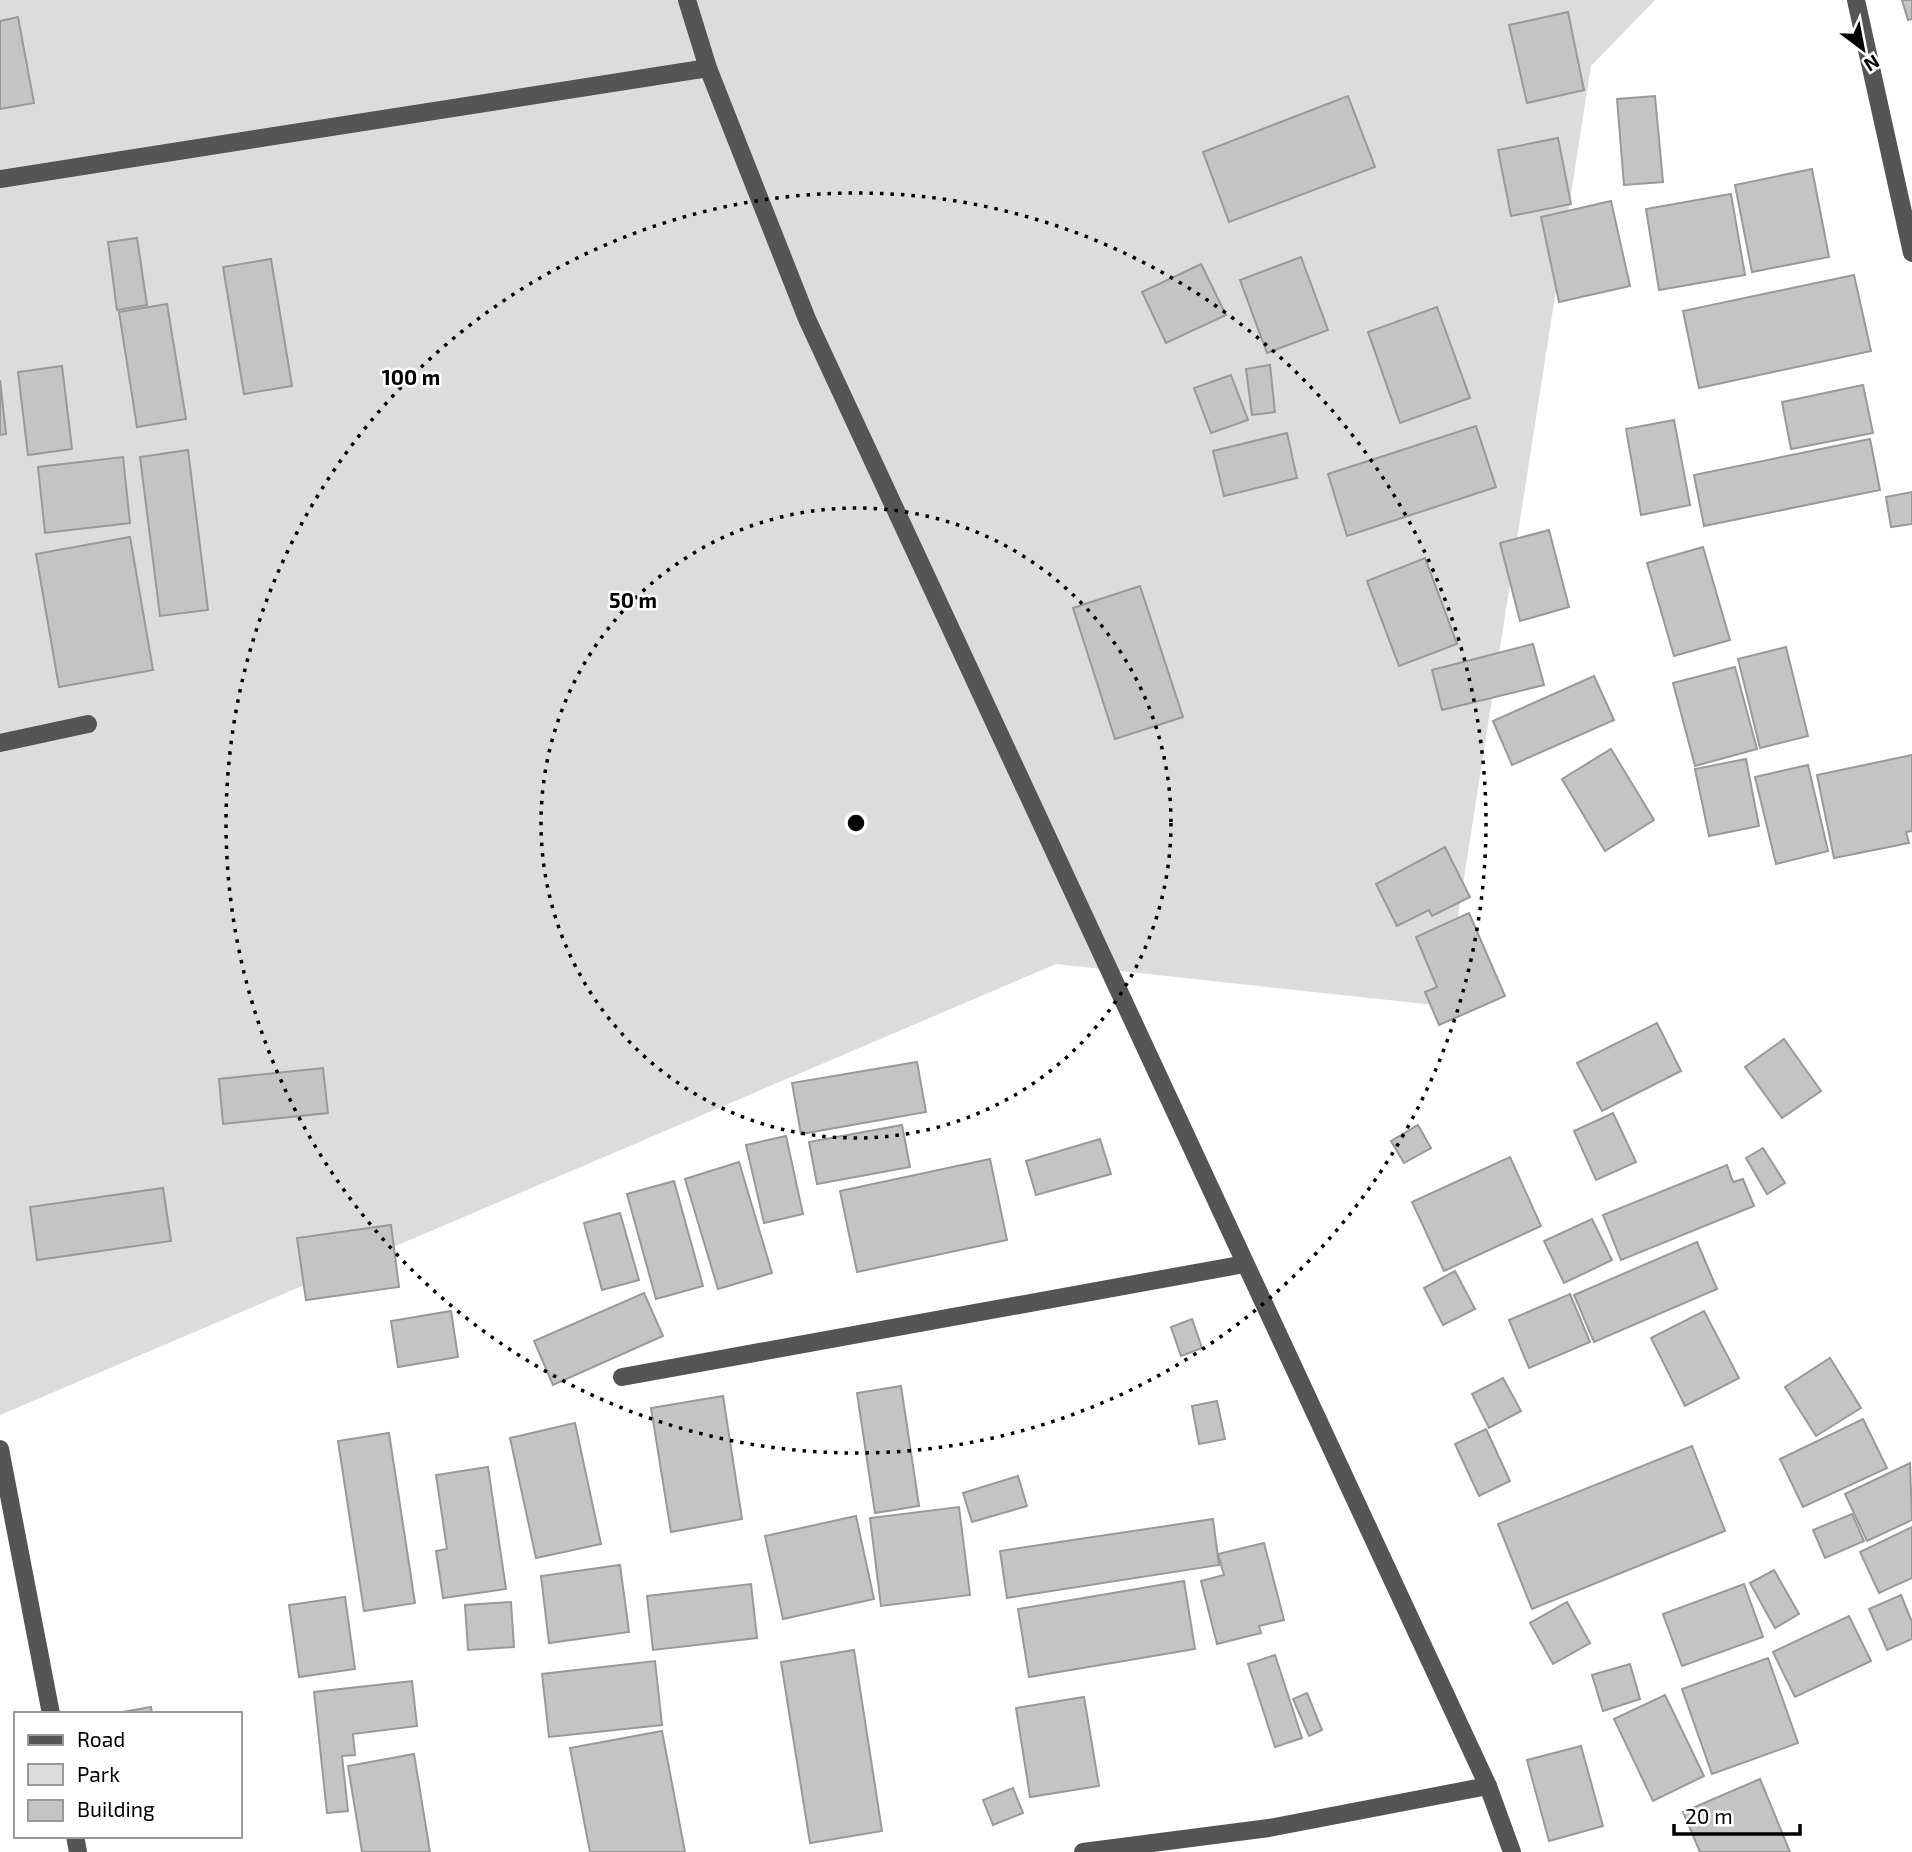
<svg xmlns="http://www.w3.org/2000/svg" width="1912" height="1852" viewBox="0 0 1912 1852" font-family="'Exo 2',sans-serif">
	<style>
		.green { fill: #dcdcdc }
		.building { fill: #c4c4c4; stroke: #999; stroke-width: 2 }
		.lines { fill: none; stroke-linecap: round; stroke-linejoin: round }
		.minor { stroke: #555; stroke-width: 18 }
		.ring { fill: none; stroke: #000; stroke-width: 3.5; stroke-dasharray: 3.5 7 }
		.centre { fill: #000; stroke: #fff; stroke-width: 3.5 }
		.ring-label { font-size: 21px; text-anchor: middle; font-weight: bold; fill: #000; stroke: #fff; stroke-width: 5; stroke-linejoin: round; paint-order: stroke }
	</style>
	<rect width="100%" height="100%" fill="#fff"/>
	<!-- green -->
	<polygon class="green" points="0,0 1655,0 1591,66 1444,1006 1056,964 0,1415"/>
	<!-- building -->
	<g class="building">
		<polygon points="1902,0 1912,0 1912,19 1908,20"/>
		<polygon points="1568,12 1584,90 1527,103 1509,25"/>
		<polygon points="18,17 34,103 0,109 0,21"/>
		<polygon points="1348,96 1375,167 1229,222 1203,152"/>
		<polygon points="1655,96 1663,182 1624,185 1617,99"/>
		<polygon points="1558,138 1571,204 1511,216 1498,150"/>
		<polygon points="1812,169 1829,257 1752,272 1735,185"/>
		<polygon points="1731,194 1745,275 1659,290 1646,209"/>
		<polygon points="1611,201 1630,286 1559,302 1541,217"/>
		<polygon points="137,238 147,305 117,310 108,242"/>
		<polygon points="1301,257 1328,330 1267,353 1240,280"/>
		<polygon points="271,259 292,386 244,394 223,267"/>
		<polygon points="1201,264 1226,315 1166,343 1142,292"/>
		<polygon points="1854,275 1871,351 1699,388 1683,311"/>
		<polygon points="167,304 186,419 137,427 119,312"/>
		<polygon points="1437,307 1470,398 1400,423 1368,332"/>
		<polygon points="1270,365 1275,412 1252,415 1246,369"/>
		<polygon points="62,366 72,449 28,455 18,372"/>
		<polygon points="1231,375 1248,420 1211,433 1194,388"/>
		<polygon points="0,380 6,434 0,435"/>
		<polygon points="1863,385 1873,433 1791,449 1782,402"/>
		<polygon points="1674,420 1690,505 1641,515 1626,429"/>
		<polygon points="1476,426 1496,487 1347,536 1328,474"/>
		<polygon points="1287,433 1297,478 1224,496 1213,451"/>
		<polygon points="1870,439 1880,490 1704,526 1694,475"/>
		<polygon points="188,450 208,610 160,616 140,457"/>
		<polygon points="123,457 130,523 45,533 38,467"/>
		<polygon points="1912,492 1912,524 1891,527 1886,497"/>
		<polygon points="1549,530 1569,607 1520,621 1500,543"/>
		<polygon points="130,537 153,670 59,687 36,554"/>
		<polygon points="1703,547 1730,640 1674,656 1647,563"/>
		<polygon points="1425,558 1457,644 1399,666 1367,581"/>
		<polygon points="1140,586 1183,717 1115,739 1073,608"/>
		<polygon points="1533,644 1544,685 1442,710 1432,670"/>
		<polygon points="1786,647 1808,736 1760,748 1738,659"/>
		<polygon points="1735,667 1757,749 1695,766 1673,683"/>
		<polygon points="1594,676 1614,720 1512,765 1493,721"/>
		<polygon points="1611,749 1654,820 1605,851 1562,779"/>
		<polygon points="1912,755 1912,831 1906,832 1909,843 1834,858 1817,775"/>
		<polygon points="1746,759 1759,826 1709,836 1695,769"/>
		<polygon points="1808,765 1828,851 1776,864 1755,777"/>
		<polygon points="1445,847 1470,897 1432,916 1429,910 1397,926 1376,884"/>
		<polygon points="1469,913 1505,996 1439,1025 1425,992 1437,987 1416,937"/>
		<polygon points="1657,1023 1681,1071 1602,1111 1577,1063"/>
		<polygon points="1784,1039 1821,1091 1782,1118 1745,1067"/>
		<polygon points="917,1062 926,1112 801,1134 792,1083"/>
		<polygon points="323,1068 328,1113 223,1124 219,1079"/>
		<polygon points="1613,1113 1636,1162 1596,1180 1574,1131"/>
		<polygon points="902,1125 910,1167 817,1184 809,1142"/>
		<polygon points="1418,1125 1431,1148 1404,1163 1391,1141"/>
		<polygon points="786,1136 803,1214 764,1223 746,1145"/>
		<polygon points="1100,1139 1111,1174 1036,1195 1026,1161"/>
		<polygon points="1763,1148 1785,1183 1767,1194 1746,1158"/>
		<polygon points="1510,1157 1541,1226 1444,1271 1412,1202"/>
		<polygon points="990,1159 1007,1240 857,1272 840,1191"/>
		<polygon points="739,1162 772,1273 718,1289 685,1179"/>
		<polygon points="1727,1165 1733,1182 1743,1179 1754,1206 1621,1260 1603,1215"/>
		<polygon points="674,1181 703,1286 656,1299 627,1194"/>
		<polygon points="163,1188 171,1241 37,1260 30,1207"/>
		<polygon points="620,1213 639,1280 602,1290 584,1223"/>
		<polygon points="1592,1219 1612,1260 1564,1283 1544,1241"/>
		<polygon points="391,1225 399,1287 306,1300 297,1238"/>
		<polygon points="1697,1242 1717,1289 1594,1342 1574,1295"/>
		<polygon points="1455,1271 1475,1309 1443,1325 1424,1288"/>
		<polygon points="644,1293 663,1336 553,1385 534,1341"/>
		<polygon points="1570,1294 1590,1342 1529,1368 1509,1320"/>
		<polygon points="451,1311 458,1357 398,1367 391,1321"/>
		<polygon points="1704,1311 1739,1378 1685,1406 1651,1338"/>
		<polygon points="1192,1319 1202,1348 1181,1356 1171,1327"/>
		<polygon points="1830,1358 1861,1408 1816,1436 1785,1387"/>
		<polygon points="1503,1378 1521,1411 1489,1428 1472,1394"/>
		<polygon points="901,1386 919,1506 875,1513 857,1393"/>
		<polygon points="723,1396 742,1519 671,1532 651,1408"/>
		<polygon points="1217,1401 1225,1439 1199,1444 1192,1406"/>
		<polygon points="1863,1419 1887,1468 1803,1507 1780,1459"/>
		<polygon points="575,1423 601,1544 536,1558 510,1438"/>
		<polygon points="1486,1429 1510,1481 1479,1496 1455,1444"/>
		<polygon points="389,1433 415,1603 364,1611 338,1441"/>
		<polygon points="1692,1446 1725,1531 1532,1609 1498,1524"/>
		<polygon points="1910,1463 1912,1520 1867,1541 1845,1494"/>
		<polygon points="488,1467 506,1589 443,1598 436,1551 447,1549 436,1475"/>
		<polygon points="1018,1476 1027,1506 972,1522 963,1493"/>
		<polygon points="959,1507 970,1595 881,1606 870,1518"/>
		<polygon points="1852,1514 1864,1541 1825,1558 1813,1530"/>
		<polygon points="856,1516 874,1599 783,1619 765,1536"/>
		<polygon points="1213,1519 1219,1565 1007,1598 1000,1551"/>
		<polygon points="1912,1527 1912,1578 1879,1593 1860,1552"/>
		<polygon points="1264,1543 1284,1620 1259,1626 1261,1633 1217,1644 1201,1581 1224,1575 1218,1554"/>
		<polygon points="620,1565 629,1632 549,1643 541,1576"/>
		<polygon points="1774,1570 1799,1614 1775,1628 1750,1583"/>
		<polygon points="1184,1581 1195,1649 1029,1677 1018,1609"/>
		<polygon points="751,1584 757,1638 653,1650 647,1596"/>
		<polygon points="1744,1584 1763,1637 1682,1666 1663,1614"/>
		<polygon points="1901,1595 1912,1622 1912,1639 1887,1650 1869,1609"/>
		<polygon points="345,1597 355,1669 299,1677 289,1605"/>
		<polygon points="511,1602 514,1647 468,1650 465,1605"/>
		<polygon points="1567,1602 1590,1643 1553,1664 1530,1623"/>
		<polygon points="1849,1616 1871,1661 1795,1697 1773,1652"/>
		<polygon points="854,1650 882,1831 810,1843 781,1662"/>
		<polygon points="1275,1655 1302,1738 1275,1747 1248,1664"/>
		<polygon points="1768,1658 1798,1743 1712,1774 1682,1689"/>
		<polygon points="655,1661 662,1725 549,1737 542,1674"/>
		<polygon points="1630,1664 1640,1699 1603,1711 1592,1675"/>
		<polygon points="412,1681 417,1726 353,1734 355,1755 342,1756 348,1811 327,1813 314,1692"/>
		<polygon points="1307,1693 1322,1730 1309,1736 1293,1699"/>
		<polygon points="1665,1695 1704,1776 1653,1801 1614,1719"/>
		<polygon points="1084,1697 1099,1786 1030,1797 1016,1708"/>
		<polygon points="151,1707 152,1714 111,1714"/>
		<polygon points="662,1731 685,1852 590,1852 570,1748"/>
		<polygon points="1581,1746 1603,1826 1549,1841 1527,1760"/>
		<polygon points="414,1754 430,1852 362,1852 348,1766"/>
		<polygon points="1760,1779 1790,1852 1700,1852 1683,1812"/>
		<polygon points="1013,1788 1023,1813 993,1825 983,1800"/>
	</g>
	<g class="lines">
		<!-- minor -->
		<g class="minor">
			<polyline points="687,0 708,68 807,319 1488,1786 1512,1852"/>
			<polyline points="1856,0 1912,253"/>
			<polyline points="0,179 708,68"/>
			<polyline points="0,743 88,724"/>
			<polyline points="622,1377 1245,1264"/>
			<polyline points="0,1449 51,1714"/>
			<polyline points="75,1836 78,1852"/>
			<polyline points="1083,1852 1269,1828 1488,1786"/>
		</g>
	</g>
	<!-- distance rings -->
	<g class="ring">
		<circle cx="856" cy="823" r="315"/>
		<circle cx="856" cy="823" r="630"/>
	</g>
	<circle cx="856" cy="823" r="10" class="centre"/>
	<g class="ring-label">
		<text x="411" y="385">100 m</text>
		<text x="633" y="608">50 m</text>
	</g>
	<!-- legend -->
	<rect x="14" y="1712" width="228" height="126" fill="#ffffff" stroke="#999999" stroke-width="2"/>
	<rect x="28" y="1735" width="35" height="10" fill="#555555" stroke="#999999" stroke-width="2"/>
	<text x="77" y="1747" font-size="21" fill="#000000">Road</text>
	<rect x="28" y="1764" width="35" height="21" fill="#dcdcdc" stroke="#999999" stroke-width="2"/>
	<text x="77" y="1782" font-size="21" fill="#000000">Park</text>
	<rect x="28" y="1800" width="35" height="21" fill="#c4c4c4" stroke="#999999" stroke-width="2"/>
	<text x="77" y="1817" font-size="21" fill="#000000">Building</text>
	<!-- north arrow -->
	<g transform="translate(1863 49) rotate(148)" stroke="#ffffff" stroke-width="5" paint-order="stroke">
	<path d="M0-5L12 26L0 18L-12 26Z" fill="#000000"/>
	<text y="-10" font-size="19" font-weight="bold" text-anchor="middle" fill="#000000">N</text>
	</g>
	<!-- scale -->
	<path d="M1674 1824v10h126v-10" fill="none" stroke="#000000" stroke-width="3.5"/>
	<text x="1685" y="1824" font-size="21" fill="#000000" stroke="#ffffff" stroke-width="5" paint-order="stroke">20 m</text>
</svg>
